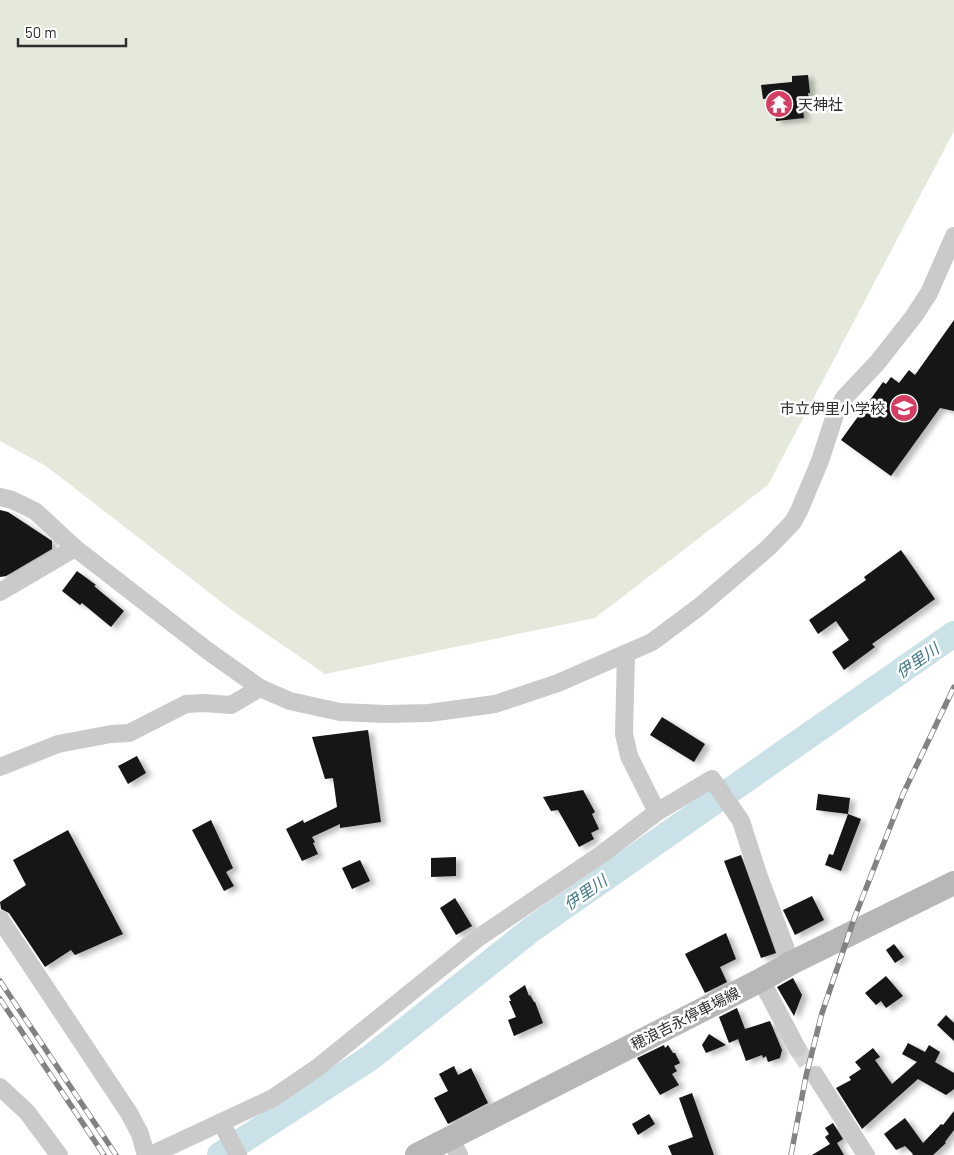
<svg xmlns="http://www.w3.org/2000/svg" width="954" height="1155" viewBox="0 0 954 1155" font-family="Barlow,'Noto Sans JP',sans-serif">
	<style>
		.green { fill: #e5e9db }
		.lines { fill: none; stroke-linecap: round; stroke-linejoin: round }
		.river { stroke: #c9e1e7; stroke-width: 26 }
		.building { fill: #141414; filter: url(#shadow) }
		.minor-tunnel { stroke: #d5d5d5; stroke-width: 18; stroke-dasharray: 18 9; stroke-linecap: butt }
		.minor { stroke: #cacaca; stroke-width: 18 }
		.secondary { stroke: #b7b7b7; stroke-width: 24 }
		.rail-casing { stroke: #828282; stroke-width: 5.5 }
		.rail { stroke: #fff; stroke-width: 4; stroke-dasharray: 11; stroke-linecap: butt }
		.labels { text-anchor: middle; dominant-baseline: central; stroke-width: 5; stroke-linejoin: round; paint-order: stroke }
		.poi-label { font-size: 15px; fill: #2d2d2d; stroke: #fff; text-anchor: start }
		.street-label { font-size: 15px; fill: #2d2d2d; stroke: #fff }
		.water-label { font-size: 16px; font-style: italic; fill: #437886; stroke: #fff }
	</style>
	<defs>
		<filter id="shadow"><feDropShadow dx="5.5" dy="3" stdDeviation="2.5" flood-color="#0004"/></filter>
	</defs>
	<rect width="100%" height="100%" fill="#fff"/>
	<!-- green -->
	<polygon class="green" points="0,0 954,0 954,131 768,485 595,618 325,674 233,611 46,466 0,441"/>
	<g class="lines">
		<!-- river -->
		<polyline class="river" points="220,1155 370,1058 532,929 954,634"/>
	</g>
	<!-- building -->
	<g class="building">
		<polygon points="808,75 810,93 808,93 809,102 802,103 804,118 776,121 773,98 763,99 761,85 792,82 792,76"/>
		<polygon points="954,320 954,411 940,408 891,476 841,440 883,382 886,384 891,377 899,383 909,370 915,375"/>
		<polygon points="0,510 8,512 52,541 52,549 6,576 0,577"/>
		<polygon points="901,550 935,599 872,644 875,647 844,670 832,652 849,640 836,621 818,634 809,620 866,580 864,577"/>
		<polygon points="77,571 96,585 94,586 124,611 111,627 82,603 80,605 62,591"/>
		<polygon points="662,717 705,744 694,762 650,735"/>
		<polygon points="368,730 381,822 340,828 340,824 312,837 315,842 313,843 318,854 302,861 286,829 303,820 304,823 337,807 333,778 325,779 312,737"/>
		<polygon points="137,756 146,773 128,784 118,766"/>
		<polygon points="583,790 595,812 592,814 599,829 591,833 594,839 579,847 558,810 551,811 543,797"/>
		<polygon points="818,794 850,798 848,814 816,810"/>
		<polygon points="848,814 861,819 841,871 825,865 829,854 833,855"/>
		<polygon points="211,820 233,868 226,872 234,886 224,891 192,830"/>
		<polygon points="68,830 123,934 75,955 71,950 45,967 9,913 1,909 0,902 26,885 13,860"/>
		<polygon points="741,855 776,953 761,958 724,861"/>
		<polygon points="456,857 456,876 431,877 431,858"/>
		<polygon points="360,860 370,881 352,889 342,868"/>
		<polygon points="812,896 824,920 795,935 783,910"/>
		<polygon points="455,898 472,926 456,935 440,908"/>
		<polygon points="726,933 736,959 720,967 727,982 705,993 685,954"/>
		<polygon points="894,944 904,957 895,963 886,950"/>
		<polygon points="886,976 903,996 886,1008 881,1001 876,1005 865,993"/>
		<polygon points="793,978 802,995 794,1016 777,987"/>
		<polygon points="525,985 529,996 530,995 534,1002 535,1002 543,1023 514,1036 508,1020 516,1017 509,1001 511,1001 509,996"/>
		<polygon points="737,1008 745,1029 770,1021 782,1050 780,1058 768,1062 766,1056 763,1058 762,1055 746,1061 738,1039 729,1043 719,1017"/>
		<polygon points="946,1015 954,1023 954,1041 937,1025"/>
		<polygon points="709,1034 726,1045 706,1053 702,1045"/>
		<polygon points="908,1043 925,1052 929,1045 940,1052 935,1062 954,1073 954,1089 946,1095 918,1079 862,1129 836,1088 851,1080 849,1077 861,1069 855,1062 873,1048 880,1057 875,1060 892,1084 917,1062 902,1054"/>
		<polygon points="664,1045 665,1048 668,1045 673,1053 675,1053 680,1063 674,1066 677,1071 672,1074 679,1085 660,1095 637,1058"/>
		<polygon points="454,1066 458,1075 471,1068 488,1103 448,1124 434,1098 448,1091 439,1074"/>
		<polygon points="692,1093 714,1155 672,1155 668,1146 693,1137 679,1098"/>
		<polygon points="954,1111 954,1130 945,1142 946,1143 933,1155 912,1155 913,1154 905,1146 896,1150 884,1134 905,1118 923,1143 941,1124 943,1125"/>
		<polygon points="649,1114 655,1124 638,1135 632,1124"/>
		<polygon points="833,1123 843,1139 837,1143 844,1155 812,1155 830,1144 825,1137 829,1134 825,1128"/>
	</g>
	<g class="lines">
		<!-- minor-tunnel -->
		<polyline class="minor-tunnel" points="797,1048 815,1075"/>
		<!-- minor -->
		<g class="minor">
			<polyline points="0,497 12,500 35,511 75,548 208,651 260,688 290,701 340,712 385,714 429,713 495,704 558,683 652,642 699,607 768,548 793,522 799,511 820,461 835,415 844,398 877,363 914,316 929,293 954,236"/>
			<polyline points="0,592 75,548"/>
			<polyline points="626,654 624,734 629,756 657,812"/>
			<polyline points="0,767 58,744 111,734 129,733 186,704 203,703 231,705 260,688"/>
			<polyline points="0,919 129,1113 140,1134 146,1155"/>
			<polyline points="761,980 797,1048"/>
			<polyline points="815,1075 866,1155"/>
			<polyline points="0,1087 27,1112 59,1155"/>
			<polyline points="221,1122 238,1155"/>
			<polyline points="450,1138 459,1155"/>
			<polyline points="151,1155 273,1098 317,1068 478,938 602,854 657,812 712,779 741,821 758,874 791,963"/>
		</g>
		<!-- secondary -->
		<polyline class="secondary" points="417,1155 761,980 791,963 954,883"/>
		<!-- rail casing -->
		<g class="rail-casing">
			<g id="rail">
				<polyline points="0,981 116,1155"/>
				<polyline points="0,999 104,1155"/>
				<polyline points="791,1155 806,1076 822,1013 854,919 903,794 954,687"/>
			</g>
		</g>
		<!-- rail -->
		<use href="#rail" class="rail"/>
	</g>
	<!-- icons -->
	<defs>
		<g id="temple-disc" transform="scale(1.4375)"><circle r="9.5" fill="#d43e63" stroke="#fff"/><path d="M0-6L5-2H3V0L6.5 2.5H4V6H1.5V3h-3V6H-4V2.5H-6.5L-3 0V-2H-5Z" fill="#fff"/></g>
		<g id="school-disc" transform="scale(1.4375)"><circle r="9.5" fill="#d43e63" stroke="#fff"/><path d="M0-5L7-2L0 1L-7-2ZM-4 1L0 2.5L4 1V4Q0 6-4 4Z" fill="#fff"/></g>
	</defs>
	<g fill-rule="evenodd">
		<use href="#temple-disc" x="779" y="104"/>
		<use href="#school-disc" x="904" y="408"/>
	</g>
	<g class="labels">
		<!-- poi labels -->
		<g class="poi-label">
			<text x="798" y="104">天神社</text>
			<text x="885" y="408" text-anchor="end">市立伊里小学校</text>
		</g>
		<!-- street labels -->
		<g class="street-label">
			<text transform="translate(685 1018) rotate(-27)">穂浪吉永停車場線</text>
		</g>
		<!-- water labels -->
		<g class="water-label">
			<text transform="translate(917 660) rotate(-35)">伊里川</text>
			<text transform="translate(585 892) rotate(-35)">伊里川</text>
		</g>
	</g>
	<!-- scale -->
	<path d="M18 38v8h108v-8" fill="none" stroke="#2d2d2d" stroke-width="2.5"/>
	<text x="25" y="38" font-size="15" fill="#2d2d2d" stroke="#ffffff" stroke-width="4" paint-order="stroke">50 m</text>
</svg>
